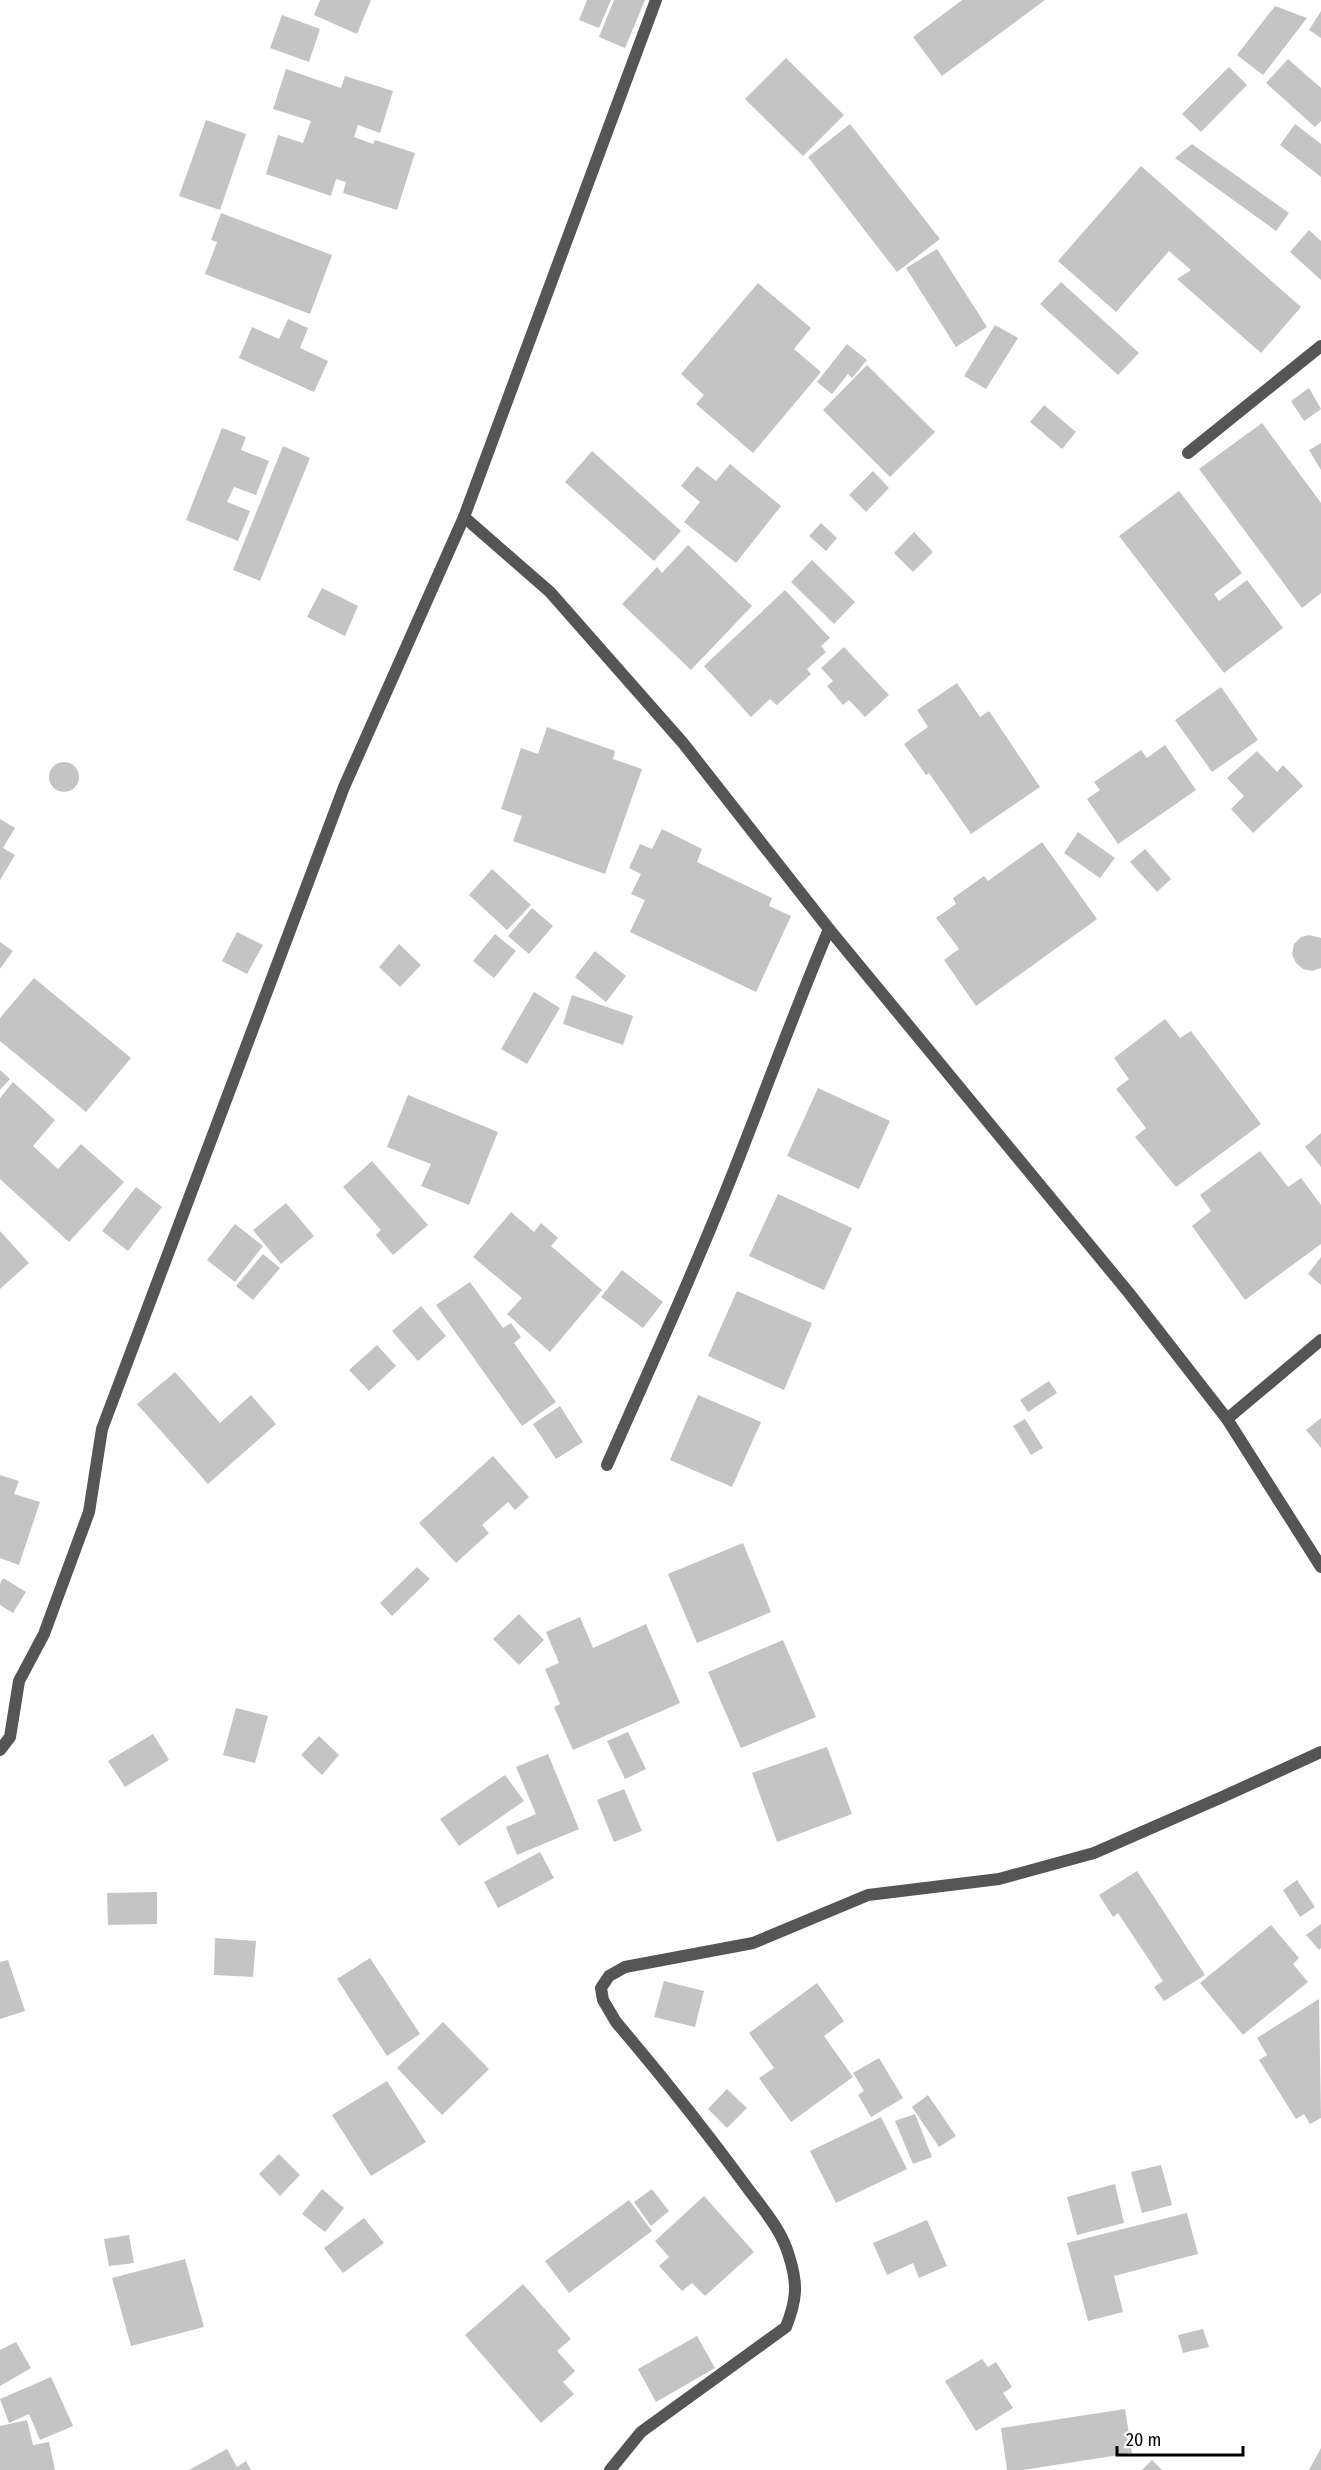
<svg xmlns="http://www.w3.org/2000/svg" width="1321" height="2470" viewBox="0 0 1321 2470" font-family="'Fira Sans Condensed',sans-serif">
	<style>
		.building { fill: #c4c4c4 }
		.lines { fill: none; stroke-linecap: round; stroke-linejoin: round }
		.minor { stroke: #555; stroke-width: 12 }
	</style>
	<rect width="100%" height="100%" fill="#fff"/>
	<!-- building -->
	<g class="building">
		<polygon points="320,0 371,0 357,34 314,15"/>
		<polygon points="587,0 611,0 599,28 579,20"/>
		<polygon points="614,0 645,0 625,48 599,37"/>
		<polygon points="962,0 1045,0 942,76 913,37"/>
		<polygon points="1275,6 1307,18 1263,75 1237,55"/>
		<polygon points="1321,11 1321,38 1309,30"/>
		<polygon points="282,15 320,29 309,62 270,48"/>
		<polygon points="786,58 844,115 803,156 745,99"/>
		<polygon points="1288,59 1321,88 1321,121 1315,127 1266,83"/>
		<polygon points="1229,67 1247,85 1201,132 1182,114"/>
		<polygon points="286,69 341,88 345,76 393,91 380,133 358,125 354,137 373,144 375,140 415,153 397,210 343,193 346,182 336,179 331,196 266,174 278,135 303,143 311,121 273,109"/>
		<polygon points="206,120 246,134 220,210 179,196"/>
		<polygon points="850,124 940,239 897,272 808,157"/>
		<polygon points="1295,124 1321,144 1321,177 1280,145"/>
		<polygon points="1192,144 1289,213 1276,231 1175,158"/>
		<polygon points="1141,166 1301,307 1261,353 1177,279 1191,270 1169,251 1116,312 1058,261"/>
		<polygon points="221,213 332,255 310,314 205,274 217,242 211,240"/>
		<polygon points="1309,230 1321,241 1321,280 1290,252"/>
		<polygon points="937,249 987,327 956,347 906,268"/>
		<polygon points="1061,282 1139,353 1118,375 1040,304"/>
		<polygon points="758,283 811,328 794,349 821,372 753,453 696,404 704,395 681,374"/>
		<polygon points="288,319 308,328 300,348 328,361 314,392 239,358 252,327 279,339"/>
		<polygon points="995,325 1018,338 986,389 964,376"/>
		<polygon points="847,344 867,360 852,378 848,374 832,394 817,382"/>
		<polygon points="867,365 935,432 890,477 823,410"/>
		<polygon points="1309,388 1321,409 1304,421 1291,401"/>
		<polygon points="1044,405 1076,432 1062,449 1030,422"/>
		<polygon points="1262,423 1321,503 1321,593 1302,608 1199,469"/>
		<polygon points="222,428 246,437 241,450 269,461 256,495 234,487 227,502 250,511 238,541 186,520"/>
		<polygon points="1321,443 1321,470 1309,450"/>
		<polygon points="283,446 310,458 260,581 233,570"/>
		<polygon points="592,451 681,531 654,561 565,482"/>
		<polygon points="730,464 781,506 736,563 684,522 700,502 681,486 697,466 716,481"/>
		<polygon points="873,471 889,488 866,512 849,495"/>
		<polygon points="1179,491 1242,573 1214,594 1219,601 1247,580 1283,628 1224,673 1119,536"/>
		<polygon points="821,523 837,538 826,551 809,536"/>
		<polygon points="914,532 933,552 913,572 894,553"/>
		<polygon points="688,545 752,606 691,670 622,604 657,567 662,573"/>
		<polygon points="812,560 855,602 834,624 791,582"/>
		<polygon points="322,588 358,606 345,636 307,617"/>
		<polygon points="785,590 830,638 821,646 826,652 807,669 811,674 777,705 770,699 751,717 704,666"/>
		<polygon points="844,647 889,695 865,717 849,700 843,705 827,686 833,681 821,668"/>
		<polygon points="957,683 980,717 989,711 1040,787 971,834 929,773 926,775 904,744 928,727 917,710"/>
		<polygon points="1221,687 1258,740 1212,772 1175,720"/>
		<polygon points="547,727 615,751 613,759 642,769 605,874 513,841 522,816 501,809 521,748 538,754"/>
		<polygon points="1165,745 1196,790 1118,844 1087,799 1100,790 1094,782 1141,750 1147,758"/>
		<polygon points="1257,751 1277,772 1283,765 1303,786 1253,833 1231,809 1244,796 1227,778"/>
		<circle cx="64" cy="777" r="15"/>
		<polygon points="0,819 15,828 3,848 15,855 0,880"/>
		<polygon points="662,829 702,849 697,862 772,898 769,906 791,916 756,992 630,932 645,900 631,894 641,874 629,868 640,844 652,849"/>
		<polygon points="1078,832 1115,858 1100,878 1064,853"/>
		<polygon points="1042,842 1097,919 976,1006 944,960 959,949 936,918 956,904 953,898 984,876 988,881"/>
		<polygon points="1145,849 1171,879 1157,892 1130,862"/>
		<polygon points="492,869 531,905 507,930 469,895"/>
		<polygon points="532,908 553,926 529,954 508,936"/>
		<polygon points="237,932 263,945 247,974 222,961"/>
		<polygon points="495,934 516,951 494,978 473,961"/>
		<polygon points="1309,935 1321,938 1321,968 1312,971 1303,969 1296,963 1292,954 1294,944 1301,937"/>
		<polygon points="0,942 13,951 0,969"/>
		<polygon points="399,944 421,965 400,987 379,967"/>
		<polygon points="595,951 626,976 606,1002 575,977"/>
		<polygon points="34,978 131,1058 86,1112 0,1041 0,1018"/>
		<polygon points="534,992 560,1008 527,1064 501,1049"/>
		<polygon points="572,995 633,1016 623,1045 563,1024"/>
		<polygon points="1165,1019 1180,1038 1191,1031 1261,1124 1176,1187 1135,1137 1146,1128 1116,1089 1129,1079 1114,1058"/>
		<polygon points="0,1070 10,1079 0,1090"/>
		<polygon points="13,1082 55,1120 33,1146 58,1169 81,1144 124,1182 69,1242 0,1179 0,1098"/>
		<polygon points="818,1088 890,1121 859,1189 787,1156"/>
		<polygon points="408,1095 498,1132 469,1205 421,1186 431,1164 387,1147"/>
		<polygon points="1321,1133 1321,1167 1305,1147"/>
		<polygon points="1260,1151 1288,1187 1301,1178 1321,1205 1321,1244 1245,1300 1192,1226 1211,1211 1200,1195"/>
		<polygon points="372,1161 428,1225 393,1255 376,1235 381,1230 343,1187"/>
		<polygon points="136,1187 162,1207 128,1251 102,1231"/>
		<polygon points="778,1194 852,1228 824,1290 749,1256"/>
		<polygon points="286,1203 314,1236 281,1264 253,1230"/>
		<polygon points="511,1212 534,1232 541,1223 558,1238 551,1246 602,1290 550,1352 507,1314 522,1298 473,1257"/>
		<polygon points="235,1224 263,1246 235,1282 207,1260"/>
		<polygon points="0,1231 29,1263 0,1289"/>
		<polygon points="263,1254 280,1268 253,1300 236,1286"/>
		<polygon points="1321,1257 1321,1285 1308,1274"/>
		<polygon points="622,1270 663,1302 643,1328 601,1297"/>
		<polygon points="470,1282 503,1328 511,1323 521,1337 514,1343 556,1402 522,1426 436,1305"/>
		<polygon points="737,1291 812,1323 784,1390 708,1356"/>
		<polygon points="421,1306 446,1336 418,1361 392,1331"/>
		<polygon points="377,1345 396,1366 369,1391 349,1370"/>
		<polygon points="175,1372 220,1423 251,1395 276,1424 208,1484 137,1404"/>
		<polygon points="1049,1381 1057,1393 1028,1412 1020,1400"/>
		<polygon points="698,1395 761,1422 732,1487 670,1460"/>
		<polygon points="560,1406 583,1442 556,1459 533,1424"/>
		<polygon points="1321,1418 1321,1448 1306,1430"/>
		<polygon points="1025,1419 1043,1448 1031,1455 1013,1426"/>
		<polygon points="493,1456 529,1497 515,1510 508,1502 482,1525 489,1533 456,1563 419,1523"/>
		<polygon points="0,1475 19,1481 14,1494 40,1502 19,1565 0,1558"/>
		<polygon points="743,1543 771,1612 697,1643 668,1574"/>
		<polygon points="417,1567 430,1579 392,1616 380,1603"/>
		<polygon points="3,1578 26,1592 13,1613 0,1605 0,1584"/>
		<polygon points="519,1614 544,1640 519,1665 493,1639"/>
		<polygon points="580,1617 593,1648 646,1624 680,1703 573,1750 554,1707 560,1704 545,1669 559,1663 546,1632"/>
		<polygon points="783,1640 816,1717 741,1748 708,1672"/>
		<polygon points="236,1708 268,1716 255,1763 223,1755"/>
		<polygon points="628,1732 646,1769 625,1779 607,1741"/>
		<polygon points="153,1734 169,1760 125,1787 108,1761"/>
		<polygon points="319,1736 339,1755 322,1775 301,1755"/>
		<polygon points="827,1747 852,1814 777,1842 752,1773"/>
		<polygon points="548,1754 579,1829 517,1855 506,1827 536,1814 516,1767"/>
		<polygon points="505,1775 524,1801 459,1846 440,1819"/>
		<polygon points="624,1789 642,1831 614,1842 597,1800"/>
		<polygon points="540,1852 554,1878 498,1908 484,1882"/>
		<polygon points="1137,1871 1205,1975 1164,2001 1154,1987 1163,1981 1118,1913 1113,1917 1099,1895"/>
		<polygon points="1297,1880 1315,1907 1300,1917 1283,1890"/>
		<polygon points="157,1892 157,1924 108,1925 107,1893"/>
		<polygon points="1321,1924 1321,1948 1319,1950 1306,1935"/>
		<polygon points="1271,1925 1299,1958 1293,1964 1308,1982 1243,2035 1200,1983"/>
		<polygon points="215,1938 256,1941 253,1977 214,1975"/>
		<polygon points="370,1958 420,2034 387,2056 337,1979"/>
		<polygon points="8,1960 25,2011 0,2019 0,1962"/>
		<polygon points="664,1981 704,1991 695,2027 654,2017"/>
		<polygon points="817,1983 844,2021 824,2036 853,2077 791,2122 759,2078 774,2068 749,2033"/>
		<polygon points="1319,1999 1321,2118 1310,2124 1304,2114 1296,2119 1259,2060 1267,2055 1257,2038"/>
		<polygon points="443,2022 489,2069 442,2115 397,2068"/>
		<polygon points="879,2058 903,2098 871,2117 858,2095 864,2091 853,2073"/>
		<polygon points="387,2081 426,2142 371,2176 332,2115"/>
		<polygon points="727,2089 747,2108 727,2128 708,2109"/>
		<polygon points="928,2095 956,2136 939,2147 912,2107"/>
		<polygon points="915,2114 932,2157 913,2164 895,2121"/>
		<polygon points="881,2117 907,2169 836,2203 810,2151"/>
		<polygon points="279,2154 300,2175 280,2196 259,2174"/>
		<polygon points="1161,2165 1172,2205 1142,2213 1131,2172"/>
		<polygon points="1115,2184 1124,2223 1077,2235 1067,2197"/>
		<polygon points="322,2189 344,2208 325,2232 302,2214"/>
		<polygon points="652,2189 669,2211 651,2226 634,2202"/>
		<polygon points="704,2196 754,2252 705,2296 692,2283 682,2291 659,2266 669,2257 655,2241"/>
		<polygon points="629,2200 652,2231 569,2293 545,2261"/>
		<polygon points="1187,2213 1198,2254 1114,2276 1123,2312 1088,2321 1067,2243"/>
		<polygon points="364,2218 384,2243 343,2273 324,2248"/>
		<polygon points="927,2220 947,2266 919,2278 913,2263 887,2275 873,2243"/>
		<polygon points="129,2235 134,2263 109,2266 104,2239"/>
		<polygon points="185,2259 204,2327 131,2346 112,2278"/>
		<polygon points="523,2284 571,2339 557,2351 575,2371 563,2382 574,2394 541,2423 465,2335"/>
		<polygon points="1203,2329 1209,2347 1183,2353 1178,2335"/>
		<polygon points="697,2336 715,2368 656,2402 638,2369"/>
		<polygon points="16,2342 31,2368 0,2386 0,2350"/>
		<polygon points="982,2359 988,2367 996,2362 1012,2387 1003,2393 1013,2408 976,2431 945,2381"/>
		<polygon points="51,2377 73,2426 40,2440 29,2414 9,2423 0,2399"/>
		<polygon points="1125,2409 1132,2453 1023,2470 1007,2470 1001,2428"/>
		<polygon points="27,2420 33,2445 49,2442 55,2470 0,2470 0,2426"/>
		<polygon points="1321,2448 1321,2470 1309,2470"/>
		<polygon points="227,2449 237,2467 246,2461 251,2470 189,2470"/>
		<polygon points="1152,2460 1162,2470 1142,2470"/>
	</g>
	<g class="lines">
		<!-- minor -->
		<g class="minor">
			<polyline points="1188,453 1321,346"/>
			<polyline points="464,517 550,592 683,743 829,929 1129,1293 1227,1419 1321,1567"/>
			<polyline points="1227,1419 1321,1340"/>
			<path d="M607,1465C653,1361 701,1256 742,1150C771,1076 798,1002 829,929"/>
			<polyline points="0,1750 10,1737 19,1681 44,1634 89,1512 102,1429 344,787 464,517 656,0"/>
			<path d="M610,2470L641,2432L786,2327C797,2299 798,2284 789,2256C782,2230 762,2208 746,2186C705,2130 661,2075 616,2022L603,2000L601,1988L609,1976L625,1967L753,1943L868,1895L999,1879L1094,1853L1220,1798L1321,1752"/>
		</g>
	</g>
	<!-- scale -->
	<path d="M1117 2446v9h126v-9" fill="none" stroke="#000000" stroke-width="3"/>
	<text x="1126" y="2446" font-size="18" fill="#000000" stroke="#ffffff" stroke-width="4.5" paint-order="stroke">20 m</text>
</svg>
